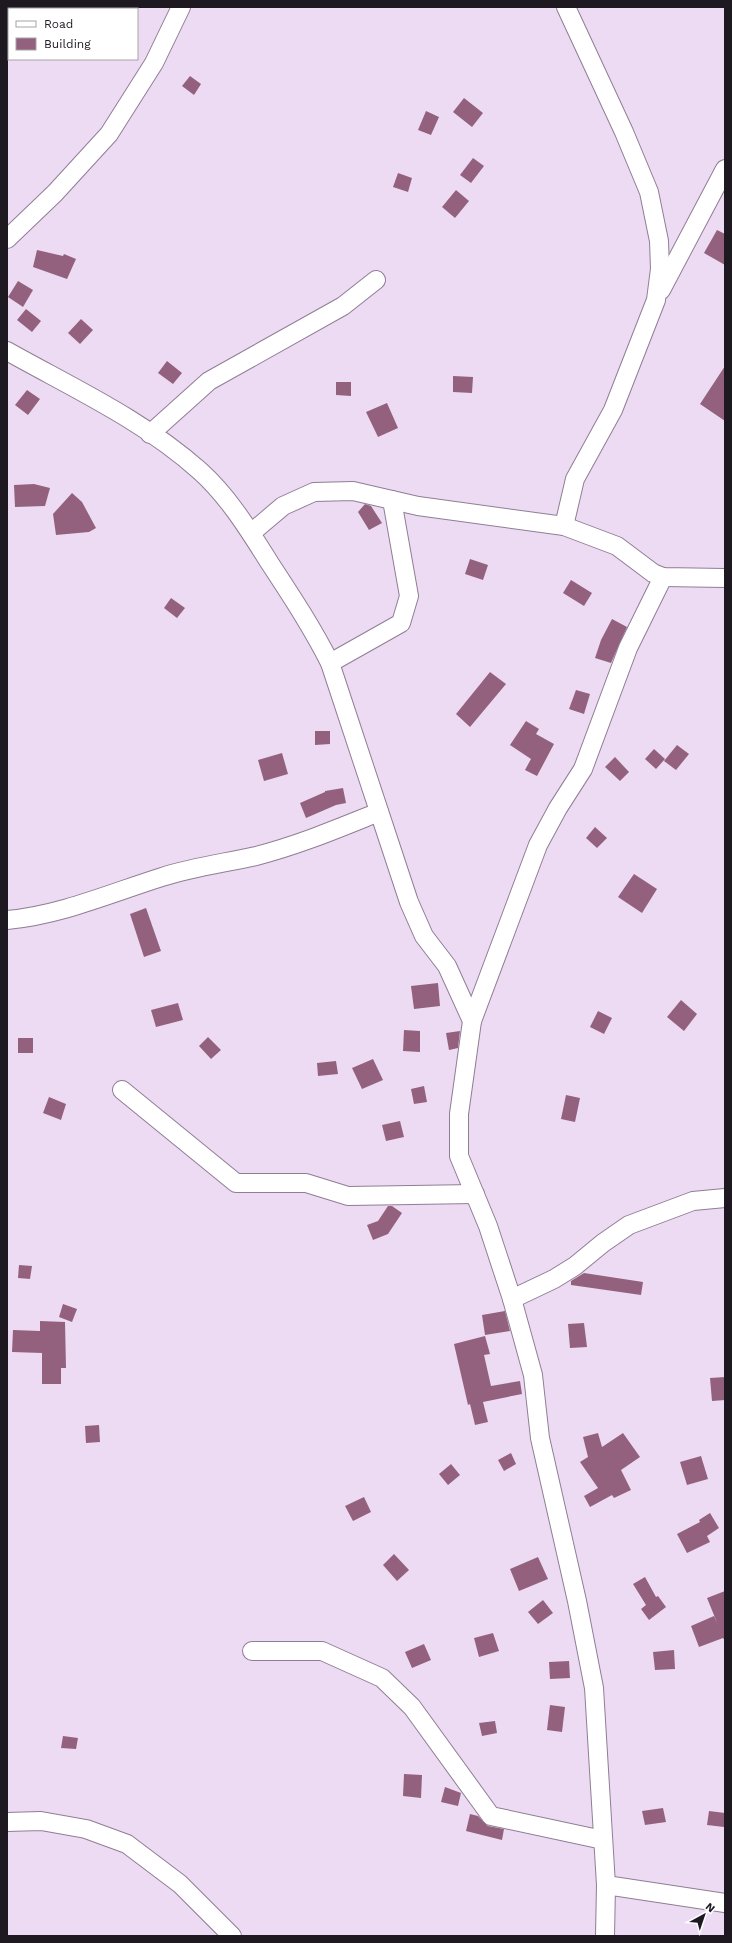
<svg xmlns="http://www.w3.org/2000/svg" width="732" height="1943" viewBox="0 0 732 1943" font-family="'Work Sans',sans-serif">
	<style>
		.building { fill: #93617e }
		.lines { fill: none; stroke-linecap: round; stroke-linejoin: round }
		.minor-casing { stroke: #8f7e94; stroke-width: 20 }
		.minor { stroke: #fff; stroke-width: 18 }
	</style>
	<rect width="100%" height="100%" fill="#eddbf4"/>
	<!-- building -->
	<g class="building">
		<polygon points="190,76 201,84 194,95 182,86"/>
		<polygon points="464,98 483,113 472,127 453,112"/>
		<polygon points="426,111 439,117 431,135 418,130"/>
		<polygon points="473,158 484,166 471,183 460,175"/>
		<polygon points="398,173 412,178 408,192 393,187"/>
		<polygon points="456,190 469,201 455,218 442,207"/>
		<polygon points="717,230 725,234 725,265 704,253"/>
		<polygon points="37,250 63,256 64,254 76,259 67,279 33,267"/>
		<polygon points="18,281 33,290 23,307 8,297"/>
		<polygon points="26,309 41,321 32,332 17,320"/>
		<polygon points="81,319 93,330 80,344 68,333"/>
		<polygon points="167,361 182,373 173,384 158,373"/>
		<polygon points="725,366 725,421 700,404"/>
		<polygon points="453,376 473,377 472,393 453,392"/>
		<polygon points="336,382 351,382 351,396 336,395"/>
		<polygon points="27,390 40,399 28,415 15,405"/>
		<polygon points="387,403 398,428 378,437 366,412"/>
		<polygon points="34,484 50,488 45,506 15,507 14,485"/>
		<polygon points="72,493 82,502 96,528 89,532 56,535 53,514"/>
		<polygon points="365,504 371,506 382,523 369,530 358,512"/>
		<polygon points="470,559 488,565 483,580 465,574"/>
		<polygon points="571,580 592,593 584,606 563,593"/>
		<polygon points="171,598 185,608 177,618 164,608"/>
		<polygon points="612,619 627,627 611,663 595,658 601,640"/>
		<polygon points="490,672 506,684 470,727 456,714"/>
		<polygon points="576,690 590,694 584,714 569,709"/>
		<polygon points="526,721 539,729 536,734 554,744 537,776 525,770 531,759 510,745"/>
		<polygon points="315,731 330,731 330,744 315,745"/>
		<polygon points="677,745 689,754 676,770 664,761"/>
		<polygon points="654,749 665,759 656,769 645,759"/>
		<polygon points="282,753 288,774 264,781 258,760"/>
		<polygon points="615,757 629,772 620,781 605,767"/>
		<polygon points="343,788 346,803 336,805 306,818 300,803 325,792 325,791"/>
		<polygon points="595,827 607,838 597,848 586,838"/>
		<polygon points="634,874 657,889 642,913 618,897"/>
		<polygon points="146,908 161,951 144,957 130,914"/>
		<polygon points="438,983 440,1006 414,1009 411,986"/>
		<polygon points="681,1000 697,1014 684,1031 667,1017"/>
		<polygon points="178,1003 183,1020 156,1027 151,1010"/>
		<polygon points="598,1011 612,1018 604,1034 590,1027"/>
		<polygon points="404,1030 420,1031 420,1052 403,1051"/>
		<polygon points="460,1031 458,1048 449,1050 446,1033"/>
		<polygon points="208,1037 221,1050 211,1059 199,1046"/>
		<rect x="18" y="1038" width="15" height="15"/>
		<polygon points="373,1059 383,1080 362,1089 352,1068"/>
		<polygon points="336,1061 338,1074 318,1076 317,1063"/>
		<polygon points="424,1086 427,1102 414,1104 411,1089"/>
		<polygon points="566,1095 580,1098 575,1122 561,1119"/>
		<polygon points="49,1097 66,1104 61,1120 43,1113"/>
		<polygon points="400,1121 404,1137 386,1141 382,1125"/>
		<polygon points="388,1206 392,1206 402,1213 388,1234 373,1240 367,1225 378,1221"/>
		<polygon points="19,1265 32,1266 30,1279 18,1278"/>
		<polygon points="584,1273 643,1282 641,1295 571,1285 571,1281"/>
		<polygon points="63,1304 77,1309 72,1322 59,1317"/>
		<polygon points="505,1311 510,1331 485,1335 482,1315"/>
		<polygon points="40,1321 65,1322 66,1368 61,1368 61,1384 42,1384 42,1353 12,1352 13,1330 40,1331"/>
		<polygon points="584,1323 587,1347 570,1348 568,1324"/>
		<polygon points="485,1336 490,1354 484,1355 491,1386 520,1381 522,1394 483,1402 488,1422 475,1425 470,1404 468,1405 454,1344"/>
		<polygon points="725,1377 725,1400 712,1401 710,1378"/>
		<polygon points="99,1425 100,1442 86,1443 85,1426"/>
		<polygon points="598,1433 602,1447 623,1433 640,1457 621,1470 631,1490 614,1498 612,1495 590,1507 584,1496 598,1488 580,1462 588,1457 583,1437"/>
		<polygon points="511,1453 516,1464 504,1471 498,1460"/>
		<polygon points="701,1456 708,1479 687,1485 680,1462"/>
		<polygon points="451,1464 460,1475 448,1485 439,1474"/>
		<polygon points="364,1497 371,1512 353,1521 345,1506"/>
		<polygon points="710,1513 719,1528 707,1536 710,1542 687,1553 677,1534 700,1522 699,1520"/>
		<polygon points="394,1554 409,1570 397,1581 383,1565"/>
		<polygon points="538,1557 548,1579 519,1591 510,1569"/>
		<polygon points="645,1577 656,1597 658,1596 666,1607 649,1620 641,1609 646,1605 633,1584"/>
		<polygon points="725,1591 725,1641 723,1638 699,1647 691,1626 714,1616 718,1625 707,1598"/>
		<polygon points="543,1600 553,1613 538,1624 528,1612"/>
		<polygon points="493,1633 499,1651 479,1657 474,1638"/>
		<polygon points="424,1644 431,1660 412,1668 405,1652"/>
		<polygon points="674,1650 675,1669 655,1670 653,1652"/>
		<polygon points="569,1661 570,1678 550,1679 549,1662"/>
		<polygon points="550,1705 565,1707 562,1732 547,1730"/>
		<polygon points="495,1721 497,1733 482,1736 479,1723"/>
		<polygon points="63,1736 78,1738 76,1749 61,1748"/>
		<polygon points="404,1774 422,1775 421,1798 403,1796"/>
		<polygon points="445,1787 461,1793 458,1806 441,1802"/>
		<polygon points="663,1808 666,1822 645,1825 642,1811"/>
		<polygon points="709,1811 725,1813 724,1827 707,1825"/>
		<polygon points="470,1814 478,1816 488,1826 504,1829 502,1840 466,1831"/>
	</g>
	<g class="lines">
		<!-- minor casing -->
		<g class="minor-casing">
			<g id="minor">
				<polyline points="7,239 55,193 109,134 154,63 181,7"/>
				<polyline points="661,290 725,169"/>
				<path d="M7,351C73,388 143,420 200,471C229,497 250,532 271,565C292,597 313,629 330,663L409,902L424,936L447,966L472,1021L459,1114V1156L488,1226L512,1299L533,1375L540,1438L577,1601L594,1688L606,1885L605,1936"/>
				<polyline points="150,434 209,381 343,306 376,280"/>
				<polyline points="564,526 575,479 613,410 656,300 660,269 659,241 649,192 624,132 566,7"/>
				<polyline points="251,533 283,506 314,492 353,491 418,506 564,526 617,546 653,573 663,577 725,578"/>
				<polyline points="330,663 401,623 409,596 392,500"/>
				<path d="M7,920C61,915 111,893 162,877C193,867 225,863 256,856C299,845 339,828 379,812"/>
				<polyline points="472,1021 538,845 558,808 583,769 628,648 663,577"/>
				<polyline points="122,1090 236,1183 306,1183 348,1196 475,1194"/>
				<polyline points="512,1299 554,1279 575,1266 603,1243 629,1225 693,1201 725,1198"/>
				<polyline points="252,1651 322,1651 382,1678 412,1707 491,1816 603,1840"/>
				<polyline points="7,1822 41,1821 86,1829 127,1844 180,1884 232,1936"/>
				<polyline points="606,1885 725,1903"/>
			</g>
		</g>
		<!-- minor -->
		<use href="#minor" class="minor"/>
	</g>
	<!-- border -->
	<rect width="732" height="1943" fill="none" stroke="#1e1820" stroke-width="16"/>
	<!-- legend -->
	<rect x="8" y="8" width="130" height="52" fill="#ffffff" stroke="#a5a3a6"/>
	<rect x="16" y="21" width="20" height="6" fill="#ffffff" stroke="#a5a3a6"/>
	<text x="44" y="28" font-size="12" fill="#1e1820">Road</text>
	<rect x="16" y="38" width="20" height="12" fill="#93617e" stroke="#a5a3a6"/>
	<text x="44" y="48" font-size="12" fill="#1e1820">Building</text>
	<!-- north arrow -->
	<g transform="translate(704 1915) rotate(40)" stroke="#ffffff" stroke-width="3" paint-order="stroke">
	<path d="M0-3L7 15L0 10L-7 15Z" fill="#1e1820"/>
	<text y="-6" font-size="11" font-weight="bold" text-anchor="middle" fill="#1e1820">N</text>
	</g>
</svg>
